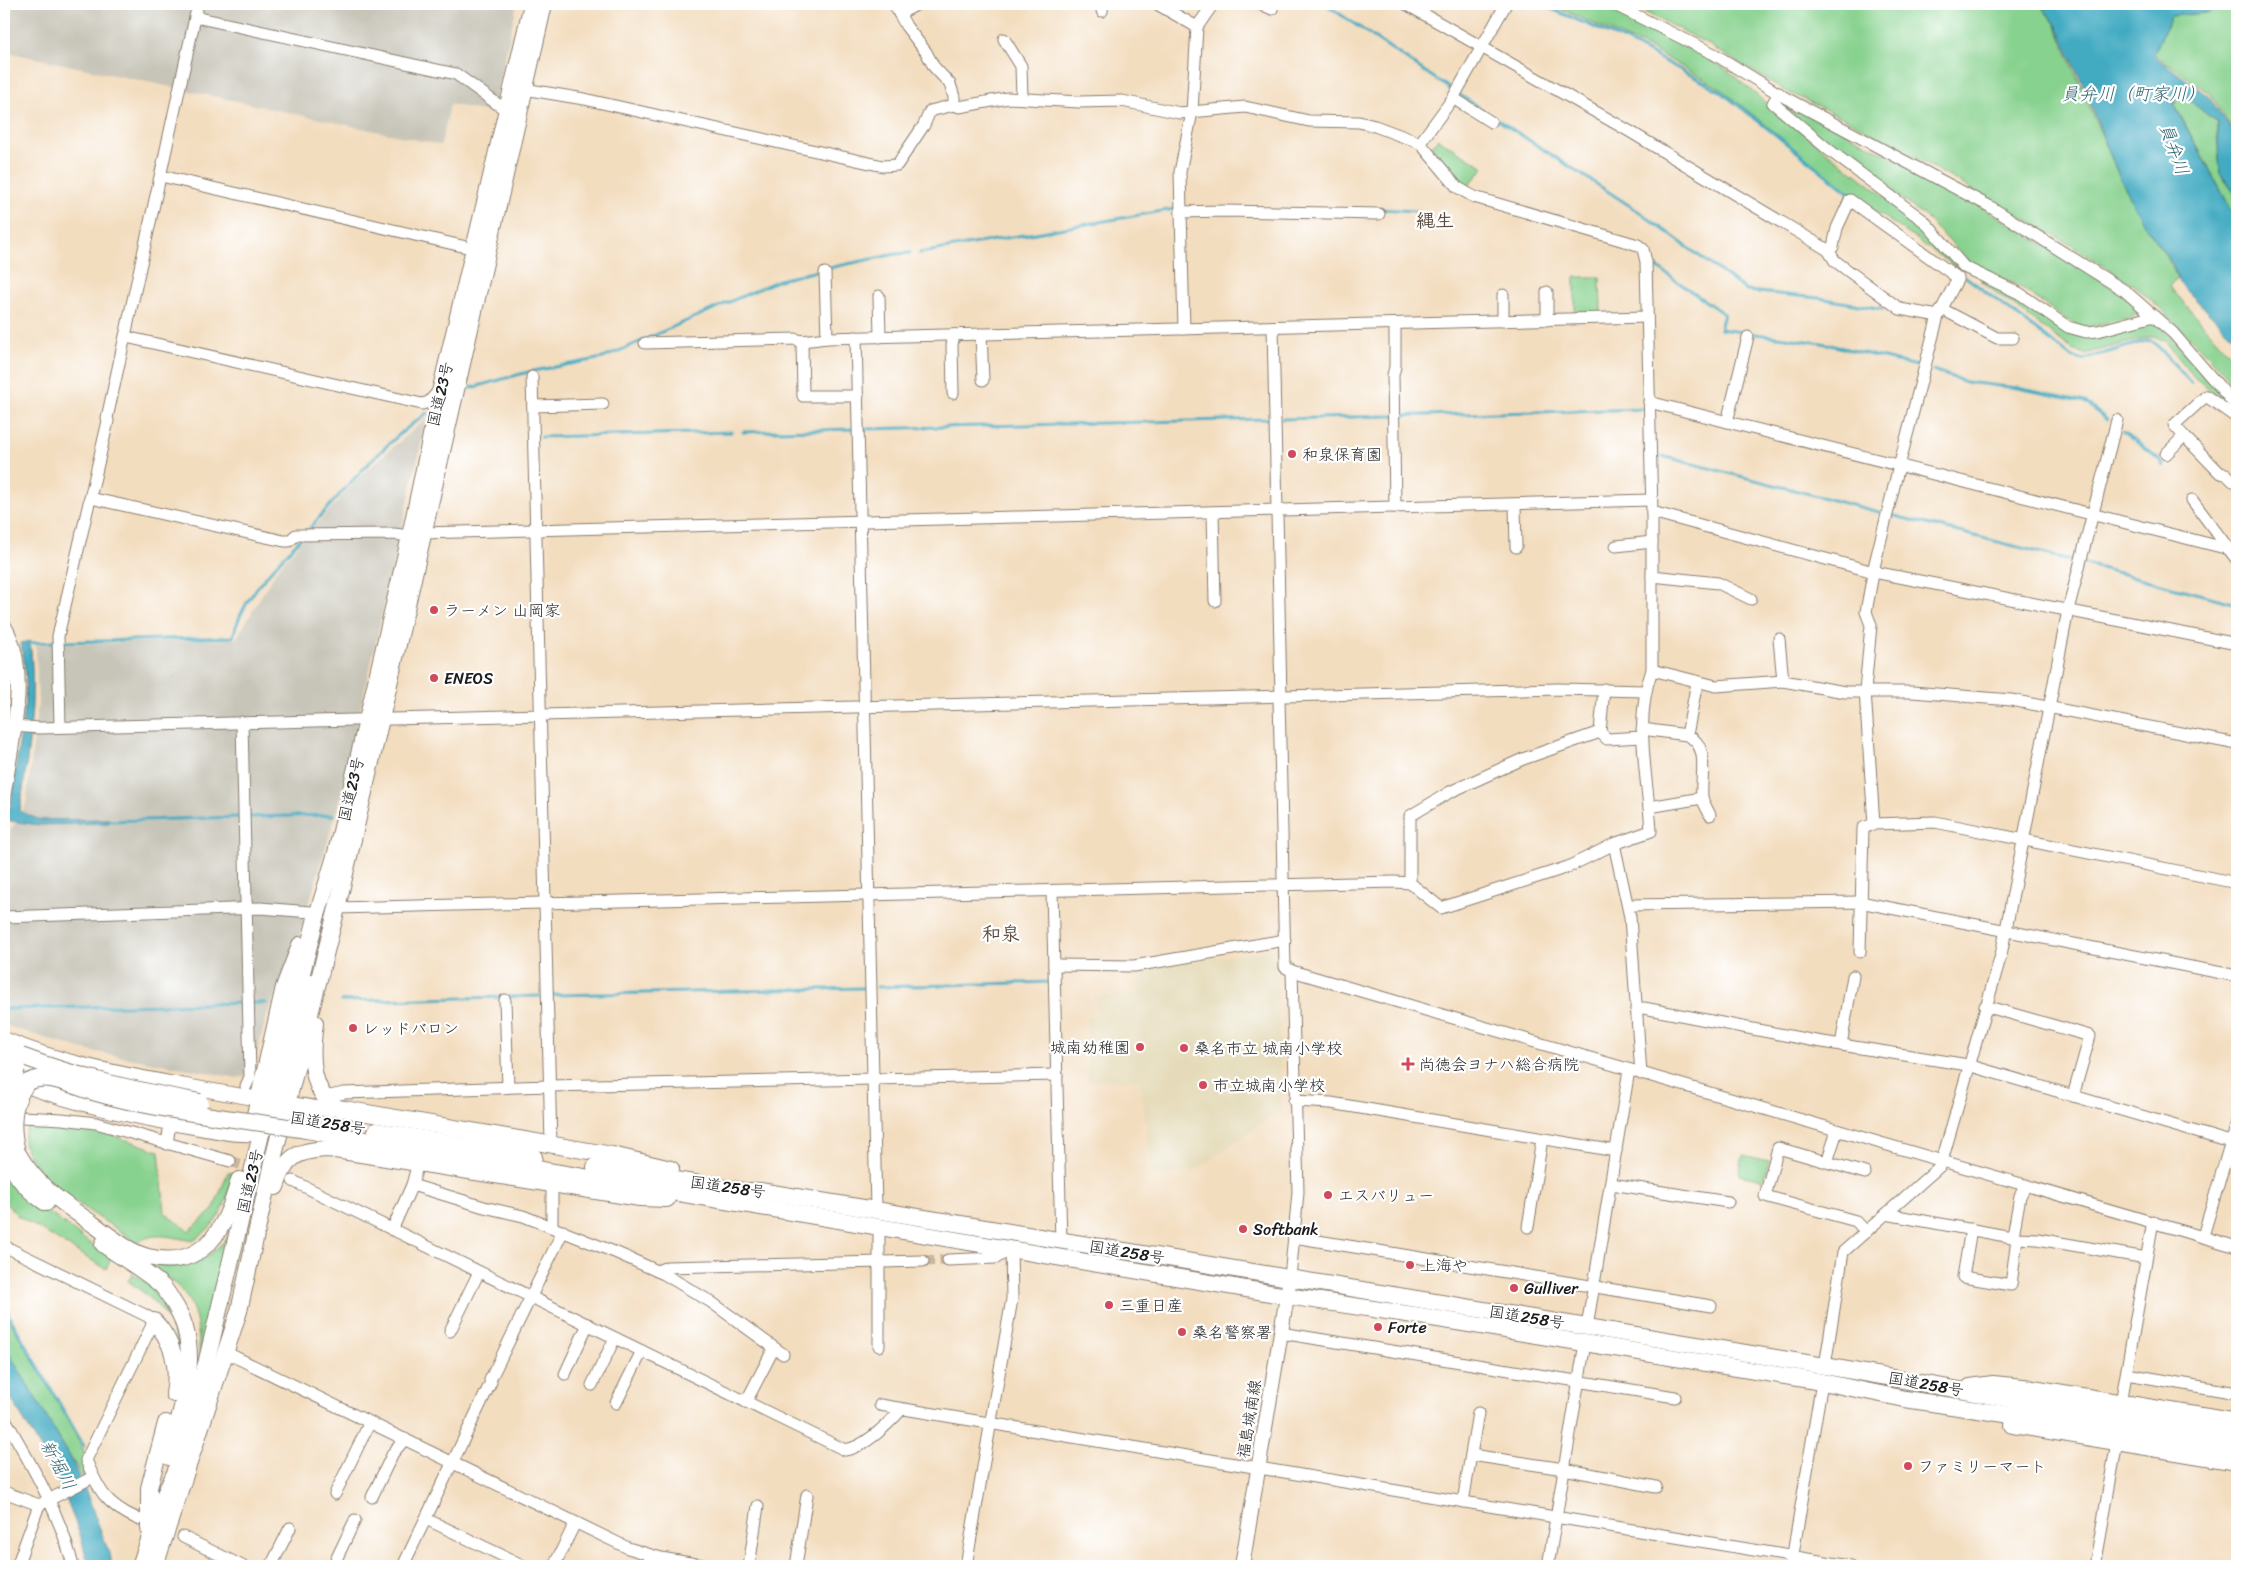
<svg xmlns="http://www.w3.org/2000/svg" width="2241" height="1570" viewBox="0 0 2241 1570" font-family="Sriracha,'Klee One',sans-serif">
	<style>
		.built { fill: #e5dbba }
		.industrial { fill: #c7c5b8 }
		.green { fill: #88d28f; stroke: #527756 }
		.water { fill: #42abc2; stroke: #2f646f }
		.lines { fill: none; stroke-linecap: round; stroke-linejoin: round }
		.stream { stroke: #42abc2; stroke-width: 3 }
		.minor-tunnel { stroke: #c8b69e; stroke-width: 11; stroke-dasharray: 11 5.5; stroke-linecap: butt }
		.minor-casing { stroke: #887c6e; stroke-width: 13 }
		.major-casing { stroke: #887c6e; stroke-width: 16 }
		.highway-casing { stroke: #887c6e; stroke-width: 18 }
		.minor { stroke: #fff; stroke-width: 11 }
		.major { stroke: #fff; stroke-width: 14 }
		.highway { stroke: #fff; stroke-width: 16 }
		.highway-bridge-casing { stroke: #887c6e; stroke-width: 18; stroke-linecap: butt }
		.highway-bridge { stroke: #fff; stroke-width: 16 }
		.poi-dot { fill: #d1495b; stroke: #fff; stroke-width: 2 }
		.labels { text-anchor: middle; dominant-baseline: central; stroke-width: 4.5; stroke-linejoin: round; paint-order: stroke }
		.street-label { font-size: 16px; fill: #1c1c1c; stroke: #fff }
		.poi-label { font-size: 16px; fill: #1c1c1c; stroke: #fff; text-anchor: start }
		.water-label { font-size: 18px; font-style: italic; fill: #2f646f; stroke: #fff }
		.quarter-label { font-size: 19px; font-weight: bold; fill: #5d4c3d; stroke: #fff }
	</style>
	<rect width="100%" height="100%" fill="#fff"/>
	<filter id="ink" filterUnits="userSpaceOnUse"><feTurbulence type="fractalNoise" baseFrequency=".02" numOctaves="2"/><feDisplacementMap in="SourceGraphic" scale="10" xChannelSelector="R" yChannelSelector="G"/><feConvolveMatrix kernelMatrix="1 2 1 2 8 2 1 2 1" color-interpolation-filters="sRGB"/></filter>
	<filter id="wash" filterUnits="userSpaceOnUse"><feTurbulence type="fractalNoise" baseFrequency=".0096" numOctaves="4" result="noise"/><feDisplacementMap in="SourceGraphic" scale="20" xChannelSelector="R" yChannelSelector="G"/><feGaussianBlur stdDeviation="1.12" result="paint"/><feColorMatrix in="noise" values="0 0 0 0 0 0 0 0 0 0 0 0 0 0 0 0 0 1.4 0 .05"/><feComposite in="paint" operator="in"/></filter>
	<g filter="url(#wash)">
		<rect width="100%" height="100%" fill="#f3ddbf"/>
		<!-- built -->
		<polygon class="built" points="1276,949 1282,1109 1194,1171 1153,1176 1140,1079 1088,1081 1087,1017 1097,1017 1095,996 1139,995 1138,970"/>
		<!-- industrial -->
		<g class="industrial">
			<polygon points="13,4 517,4 492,113 450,104 441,145 7,52"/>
			<polygon points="427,418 339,803 299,938 266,1018 251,1074 237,1078 80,1049 4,1025 4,869 11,829 26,805 38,704 36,645 236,639 278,568 360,476"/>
		</g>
		<!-- green -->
		<g class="green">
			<polygon points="1549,4 1606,4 1726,69 1781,116 1910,216 1943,247 1959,269 1852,195 1721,89 1649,48"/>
			<polygon points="1629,4 2039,4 2055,24 2118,174 2144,224 2172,266 2177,279 2169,286 2237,363 2237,390 2219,367 2158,306 2131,283 2069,244 1850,121 1786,91 1704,42"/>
			<polygon points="2214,4 2237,4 2237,136 2209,93 2154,54 2171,16 2210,13"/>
			<polygon points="2177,90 2216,122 2220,174 2237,197 2237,220 2175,105"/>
			<polygon points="1779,96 1984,208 2123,294 2139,309 2133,317 2091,327 2080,327 2064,318 2022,288 1968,260 1924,216 1777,103"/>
			<polygon points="1438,139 1484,167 1467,188 1460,183 1432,146"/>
			<polygon points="1575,277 1600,277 1601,313 1575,314"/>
			<polygon points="1980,281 2015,293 2047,319 2074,335 2087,337 2154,322 2162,328 2237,410 2195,378 2165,341 2153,336 2084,354 2072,349"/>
			<path d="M29,1125L91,1128L159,1151L165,1213L189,1231L213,1210L228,1172L234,1173C225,1206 222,1221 193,1241C175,1238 153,1230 138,1243C109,1223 31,1180 24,1143C23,1137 26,1130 29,1125Z"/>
			<polygon points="1743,1155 1769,1161 1763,1180 1739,1175"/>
			<polygon points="4,1166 23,1193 111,1259 106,1269 18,1216 4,1201"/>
			<path d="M229,1236L204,1358L199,1356C200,1304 187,1288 144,1261C183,1270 201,1267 229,1236Z"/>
			<path d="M133,1273L156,1290L180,1323L182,1364C172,1319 166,1308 128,1281Z"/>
			<polygon points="4,1311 70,1424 84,1452 89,1474 83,1478 4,1346"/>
		</g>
		<!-- water -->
		<g class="water">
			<polygon points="2040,4 2214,4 2210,12 2171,16 2153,55 2208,96 2237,137 2237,196 2220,173 2217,122 2176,90 2174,105 2237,221 2237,341 2179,283 2173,265 2144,224 2118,174 2083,85 2056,24"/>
			<path d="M30,641C37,699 28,754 20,811L39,820L109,819V823L39,825L4,820V807L10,809L25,701L26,676L21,643Z"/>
			<polygon points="4,1344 70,1457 87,1494 111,1558 111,1566 89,1566 80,1534 56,1474 4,1387"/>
		</g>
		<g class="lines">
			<!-- stream -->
			<g class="stream">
				<polyline points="1325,4 1452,90"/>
				<polyline points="1540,4 1629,42 1720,91 1853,196"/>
				<polyline points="1460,95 1484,111"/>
				<polyline points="1492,116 1641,213 1747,291 1819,298 1883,309"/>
				<polyline points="1379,209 1418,211"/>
				<polyline points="1629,248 1639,254"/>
				<polyline points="920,253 1174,209"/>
				<polyline points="1655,266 1724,314 1720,329 1822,343 1917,366"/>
				<polyline points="1966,277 2072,357 2081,360 2149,340 2156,344 2191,383"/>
				<polyline points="1933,370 1965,382 2018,388 2085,402 2107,420"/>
				<polyline points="471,388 528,372 603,358 779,280 838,266 896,254 910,253"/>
				<polyline points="1282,419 1643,409"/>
				<polyline points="863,429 1268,419"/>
				<polyline points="743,432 852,429"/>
				<polyline points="2123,432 2159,459 2163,466"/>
				<polyline points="541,437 731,432"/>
				<polyline points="1662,456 1883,513"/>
				<polyline points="1891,515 2074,561"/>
				<path d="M307,531C344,490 381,445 427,413"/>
				<polyline points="2085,564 2237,604"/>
				<path d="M61,642L233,637C242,596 275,567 301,538"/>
				<polyline points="29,643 55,642"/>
				<polyline points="249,817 334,815"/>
				<polyline points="109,821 238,817"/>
				<polyline points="877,987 1051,982"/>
				<polyline points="553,995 864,988"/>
				<polyline points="341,1001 540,996"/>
				<polyline points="252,1003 266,1003"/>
				<polyline points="4,1009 244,1003"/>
				<polyline points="4,1307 84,1446"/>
				<polyline points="114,1498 138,1510"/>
			</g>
		</g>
	</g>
	<g filter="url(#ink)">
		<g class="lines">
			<!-- minor-tunnel -->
			<g class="minor-tunnel">
				<polyline points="230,1161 277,1176"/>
				<polyline points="923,1261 948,1260"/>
			</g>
			<!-- minor casing -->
			<g class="minor-casing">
				<g id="minor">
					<polyline points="1157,4 1197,27"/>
					<polyline points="1261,4 1272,9"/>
					<polyline points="1406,4 1629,131 1828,250 1835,261 1900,309 1938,316 1958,278 1850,200 1837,228 1833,247 1828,250"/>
					<polyline points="1613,4 1714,54 1784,97 1989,206 2125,291 2173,333 2237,407"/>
					<polyline points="1102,11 1103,4"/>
					<polyline points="899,14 918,4"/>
					<polyline points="195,17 456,74 507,111"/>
					<polyline points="1004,39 1021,66 1022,97"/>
					<polyline points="524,89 584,99 883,166 897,165 924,125 930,111 954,105 954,97 950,84 934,67 926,52 906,26 894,4"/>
					<polyline points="1779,93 1773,103 1829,150 1924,221 1964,267 2019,293 2068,327 2086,332 2098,331 2154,316"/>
					<polyline points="1453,98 1491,122"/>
					<polyline points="1420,143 1453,98 1506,4"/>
					<polyline points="161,176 475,249"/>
					<polyline points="1181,212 1223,211 1379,214"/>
					<polyline points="825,273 827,338"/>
					<polyline points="1547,292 1547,320"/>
					<polyline points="1503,295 1503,321"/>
					<polyline points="879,296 880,337"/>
					<polyline points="1942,309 1997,338 2013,338"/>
					<polyline points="1395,324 1395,367 1393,375 1395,507"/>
					<polyline points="1273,327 1281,697"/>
					<polyline points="1184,329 1180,172 1192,112 1197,27 1213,4"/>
					<polyline points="981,334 983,380"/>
					<polyline points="126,337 422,404 429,402 440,389"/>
					<polyline points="856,337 876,1209"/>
					<polyline points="802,341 803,396 858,396"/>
					<polyline points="645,343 795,339 802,341 827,338 1647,317"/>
					<polyline points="532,377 551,1145"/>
					<polyline points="953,393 952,345 954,335"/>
					<polyline points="1649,402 2229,549"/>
					<polyline points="533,406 603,404"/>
					<polyline points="1727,422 1748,337"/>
					<polyline points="2184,436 2220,473 2226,474 2233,481"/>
					<polyline points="2166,454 2184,436 2174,425 2206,396 2237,418"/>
					<polyline points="90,498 284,541 289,541 296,535 394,534 410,536"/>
					<polyline points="2192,500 2237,560"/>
					<polyline points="1515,505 1516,547"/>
					<polyline points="1213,512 1215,601"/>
					<polyline points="1652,512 1874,572 2237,644"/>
					<polyline points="422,533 1651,500"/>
					<polyline points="1616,546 1652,542"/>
					<polyline points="1652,576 1718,583 1751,599"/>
					<polyline points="1779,639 1783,681"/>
					<polyline points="1652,670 1716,686 1783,681 1845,692 1912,692 2011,700 2237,744"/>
					<polyline points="4,674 17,681"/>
					<path d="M1697,682L1687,735C1711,746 1700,776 1702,797C1703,803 1708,810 1710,815"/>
					<polyline points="1604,689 1600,732 1607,739 1642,737"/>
					<polyline points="1279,697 1285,967 1292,971 1298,1192 1290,1278"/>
					<polyline points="242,722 250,1077 246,1086"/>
					<polyline points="4,723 14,726 39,728 1558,689 1645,691"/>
					<polyline points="60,727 58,636 108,421 107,418 198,4"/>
					<polyline points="1642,729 1687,735"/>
					<polyline points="1649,807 1702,798"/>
					<polyline points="1874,824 1865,691 1871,625 1866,612 1875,563 1899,466 1938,316"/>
					<polyline points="1614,844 1630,917 1641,1074"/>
					<polyline points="1410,883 1410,816 1450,792 1523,759 1600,732"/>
					<polyline points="1052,891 1061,1242"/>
					<polyline points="1628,905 1860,902 2237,976"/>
					<path d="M337,908L1394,882L1410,883L1441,908L1568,867L1614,844L1651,831C1648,778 1633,721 1652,670V512L1646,262L1643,249L1638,245L1474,197L1457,187L1420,143L1375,126L1359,122L1309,121L1245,107L1180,113L1122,101L1079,102L1008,98L959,107L954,105"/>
					<polyline points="4,917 260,908 311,912 315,922"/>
					<polyline points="1860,952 1863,828 1874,824 1935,822 2237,883"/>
					<polyline points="1054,965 1134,966 1285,940"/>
					<polyline points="1292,971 2237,1247"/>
					<polyline points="505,1000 508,1087"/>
					<polyline points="1985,1006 2090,1036 2073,1096"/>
					<polyline points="1636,1009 1644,1008 1810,1040 1968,1065 2237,1144"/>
					<polyline points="1841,1045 1853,976"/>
					<polyline points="325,1097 344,1093 549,1086 1057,1075"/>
					<polyline points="1294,1101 1331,1103 1616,1151"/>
					<polyline points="7,1114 21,1117 62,1119 96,1123 230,1161"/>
					<polyline points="2229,1141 2233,1138 2237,1121"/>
					<polyline points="167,1144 170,1123"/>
					<polyline points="1827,1162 1837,1131"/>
					<polyline points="1865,1173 1778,1148 1765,1196 1856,1221 1866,1232"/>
					<path d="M293,1181L845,1450C866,1447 889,1423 902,1409"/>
					<polyline points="1611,1184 1728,1202"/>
					<polyline points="412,1185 484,1207 523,1216 617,1253 664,1274 711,1302 783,1354"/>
					<polyline points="1886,1214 2017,1238 2038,1239 2146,1258"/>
					<polyline points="879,1226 879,1346"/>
					<polyline points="552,1227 552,1185"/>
					<polyline points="1528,1227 1542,1139"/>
					<polyline points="1971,1229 1963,1277 2011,1285 2017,1238"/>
					<polyline points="392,1230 412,1185 419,1159"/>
					<polyline points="2013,1236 2020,1196 2026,1185"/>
					<polyline points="2203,1236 2229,1148 2234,1143"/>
					<polyline points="1294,1237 1711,1306"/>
					<path d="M4,1246L147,1316L154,1321L86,1460C99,1491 106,1505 138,1519"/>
					<polyline points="948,1260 996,1258 1011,1249"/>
					<polyline points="657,1271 667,1267 923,1261"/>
					<polyline points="1587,1327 1629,1070"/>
					<polyline points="450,1331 479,1272"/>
					<polyline points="1281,1333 1675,1397"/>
					<polyline points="227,1353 628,1548 661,1558 708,1566"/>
					<polyline points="1825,1366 1843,1252 1939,1167 1942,1161 2001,955 2068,610 2117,420"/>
					<polyline points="565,1374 588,1324"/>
					<polyline points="2127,1374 2237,1393"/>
					<polyline points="592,1385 615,1338"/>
					<polyline points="746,1402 774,1348"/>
					<polyline points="616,1403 642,1351"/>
					<polyline points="2121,1403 2153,1221"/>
					<polyline points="880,1405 1850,1566"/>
					<path d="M4,1417C31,1464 60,1513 73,1566"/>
					<polyline points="1471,1455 1564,1469 1656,1487"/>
					<polyline points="4,1492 39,1505"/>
					<polyline points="335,1494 370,1422"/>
					<polyline points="372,1497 393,1453 405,1439"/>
					<polyline points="1463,1502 1478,1413"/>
					<polyline points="426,1519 524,1566"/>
					<polyline points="183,1537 242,1566"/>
					<polyline points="17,1566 39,1505 93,1477"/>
					<polyline points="271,1566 290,1528"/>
					<polyline points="333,1566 355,1520"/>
					<polyline points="403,1566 491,1382 490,1380 563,1231"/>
					<polyline points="554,1566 575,1523"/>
					<polyline points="644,1566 656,1557"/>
					<polyline points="749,1566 758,1506"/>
					<polyline points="796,1566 807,1495"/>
					<polyline points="966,1566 1012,1299 1011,1249"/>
					<polyline points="1548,1566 1585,1343"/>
					<polyline points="1791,1566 1822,1382"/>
					<polyline points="2095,1566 2117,1442"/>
				</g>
			</g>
			<!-- major casing -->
			<g class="major-casing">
				<g id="major">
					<path d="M4,626C31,669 11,744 4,792"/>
					<path d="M4,1039C60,1063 120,1074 180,1085C230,1094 280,1103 330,1110L338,1108"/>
					<polyline points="4,1050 21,1056"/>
					<polyline points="4,1062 46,1077"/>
					<path d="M4,1077C62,1102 138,1118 200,1128C220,1131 242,1137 261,1133L274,1122L311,981"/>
					<polyline points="1242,1566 1290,1278"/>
				</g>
			</g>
			<!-- highway casing -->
			<g class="highway-casing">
				<g id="highway">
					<path d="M315,1023C311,1051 308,1092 338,1108L612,1155L671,1169"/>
					<polyline points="306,1130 1287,1296 1420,1316 1822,1382 1905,1399 2237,1449"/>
					<polyline points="376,1131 534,1157"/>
					<polyline points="251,1132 284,987 300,945"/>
					<path d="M4,1145C10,1171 24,1188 46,1203"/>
					<path d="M17,1152C35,1185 62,1203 93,1224C110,1236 128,1252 148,1257C205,1271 227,1226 239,1180"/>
					<polyline points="595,1167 743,1191 760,1191 1825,1366 2043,1405 2237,1435"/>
					<path d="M276,1187C285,1157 297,1150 329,1149L640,1198L667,1199"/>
					<path d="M103,1244C122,1258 145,1270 162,1286C166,1290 170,1297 173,1302C205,1349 181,1407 169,1457"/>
					<path d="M154,1321C174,1342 179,1366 174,1394"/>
					<polyline points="1970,1387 1993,1384 2033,1388 2237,1422"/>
					<polyline points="2013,1425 2237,1462"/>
					<polyline points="149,1529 149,1488 166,1423"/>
					<polyline points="140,1566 165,1494 176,1471 206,1364 269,1101 315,922 336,853 410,536 441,388 532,4"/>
					<polyline points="155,1566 239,1311 271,1167 337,908 381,719 544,4"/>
				</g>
			</g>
			<!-- minor -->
			<use href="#minor" class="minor"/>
			<!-- major -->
			<use href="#major" class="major"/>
			<!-- highway -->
			<use href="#highway" class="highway"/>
			<!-- highway-bridge casing -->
			<g class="highway-bridge-casing">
				<g id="highway-bridge">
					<path d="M21,1056C79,1078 139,1091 200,1102"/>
					<polyline points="4,1107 17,1068"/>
					<path d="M17,1152C11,1128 11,1102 28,1082C49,1072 72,1086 93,1092C162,1112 236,1118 306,1130"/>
				</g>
			</g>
			<!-- highway-bridge -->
			<use href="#highway-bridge" class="highway-bridge"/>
		</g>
	</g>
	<!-- markers -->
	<g class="poi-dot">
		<circle cx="1292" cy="454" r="5"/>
		<circle cx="434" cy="610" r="5"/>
		<circle cx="434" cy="678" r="5"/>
		<circle cx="353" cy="1028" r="5"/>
		<circle cx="1140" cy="1047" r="5"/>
		<circle cx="1184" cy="1048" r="5"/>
		<path d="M1405.5 1056.5h5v5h5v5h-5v5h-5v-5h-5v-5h5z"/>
		<circle cx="1203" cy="1085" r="5"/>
		<circle cx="1328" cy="1195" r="5"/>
		<circle cx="1243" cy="1229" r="5"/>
		<circle cx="1410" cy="1265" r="5"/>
		<circle cx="1514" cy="1288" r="5"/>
		<circle cx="1109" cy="1305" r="5"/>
		<circle cx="1378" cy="1327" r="5"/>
		<circle cx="1182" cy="1332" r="5"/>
		<circle cx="1908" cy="1466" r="5"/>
	</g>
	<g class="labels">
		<!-- street labels -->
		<g class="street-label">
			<text transform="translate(440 394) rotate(-77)">国道23号</text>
			<text transform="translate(351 789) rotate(-77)">国道23号</text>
			<text transform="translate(328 1123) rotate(9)">国道258号</text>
			<text transform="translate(250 1181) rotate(-77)">国道23号</text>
			<text transform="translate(728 1187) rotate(8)">国道258号</text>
			<text transform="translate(1127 1252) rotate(9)">国道258号</text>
			<text transform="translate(1527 1317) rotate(9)">国道258号</text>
			<text transform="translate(1926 1384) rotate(10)">国道258号</text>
			<text transform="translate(1249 1419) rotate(-81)">福島城南線</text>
		</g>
		<!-- poi labels -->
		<g class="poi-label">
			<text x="1302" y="454">和泉保育園</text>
			<text x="444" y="610">ラーメン 山岡家</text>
			<text x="444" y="678">ENEOS</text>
			<text x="363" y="1028">レッドバロン</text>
			<text x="1130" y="1047" text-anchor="end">城南幼稚園</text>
			<text x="1194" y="1048">桑名市立 城南小学校</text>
			<text x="1419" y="1064">尚徳会ヨナハ総合病院</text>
			<text x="1213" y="1085">市立城南小学校</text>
			<text x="1338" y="1195">エスバリュー</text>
			<text x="1253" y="1229">Softbank</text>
			<text x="1420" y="1265">上海や</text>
			<text x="1524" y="1288">Gulliver</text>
			<text x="1119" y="1305">三重日産</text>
			<text x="1388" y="1327">Forte</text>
			<text x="1192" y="1332">桑名警察署</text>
			<text x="1918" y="1466">ファミリーマート</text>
		</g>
		<!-- water labels -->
		<g class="water-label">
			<text x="2133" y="94">員弁川（町家川）</text>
			<text transform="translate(2174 149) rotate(70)">員弁川</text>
			<text transform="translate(58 1465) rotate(62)">新堀川</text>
		</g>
		<!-- quarter labels -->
		<g class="quarter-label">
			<text x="1435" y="220">縄生</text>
			<text x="1001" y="933">和泉</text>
		</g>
	</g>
	<!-- margin -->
	<rect width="2241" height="1570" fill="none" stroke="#fff" stroke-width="20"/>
</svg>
